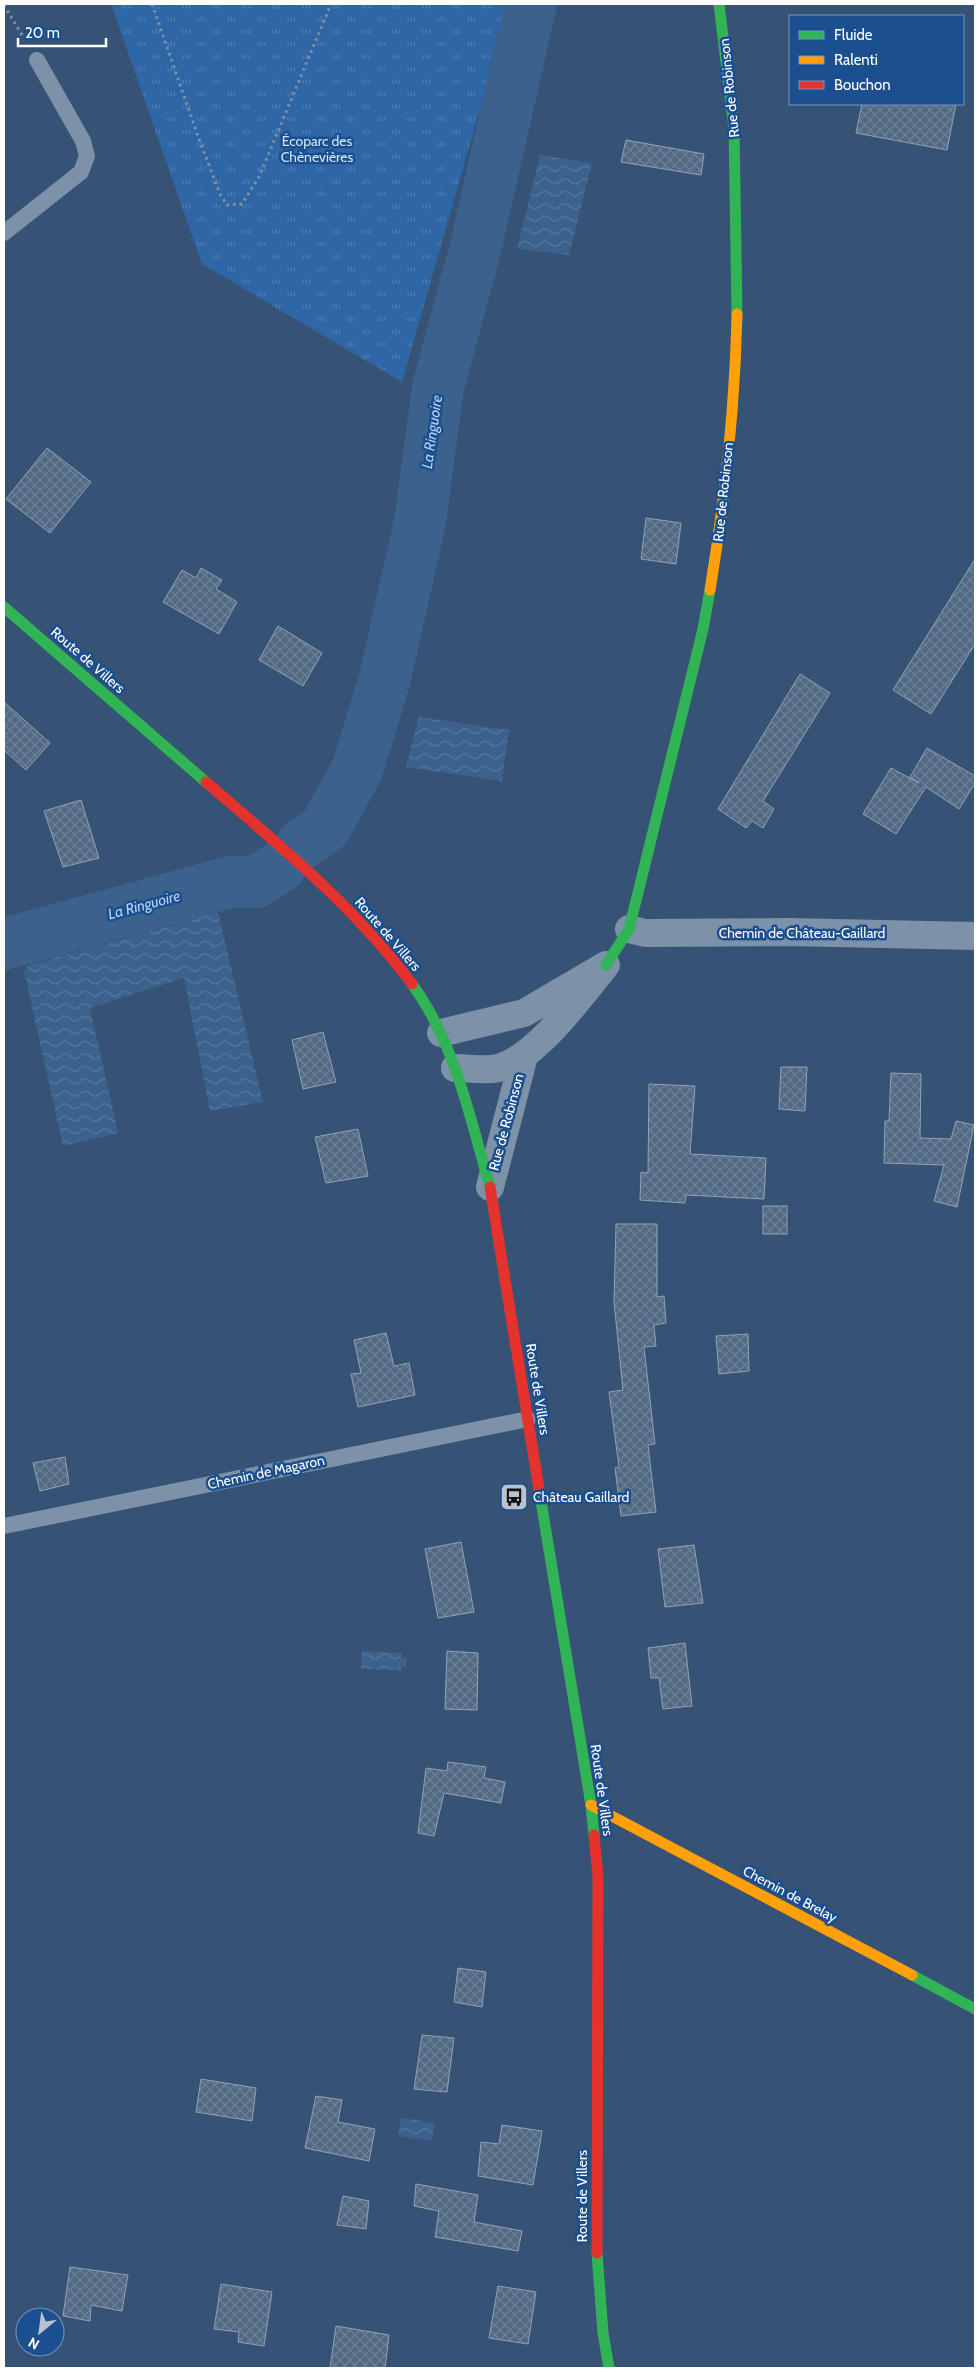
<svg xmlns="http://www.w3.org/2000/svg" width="979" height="2372" viewBox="0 0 979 2372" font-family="Cabin,sans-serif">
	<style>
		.park { fill: url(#park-tufts) }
		.water { fill: url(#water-waves) }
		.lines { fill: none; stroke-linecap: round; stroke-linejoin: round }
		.river { stroke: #3b618d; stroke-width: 52 }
		.building { fill: url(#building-cross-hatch); stroke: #92a2b6 }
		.path { stroke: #7d92a8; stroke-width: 3; stroke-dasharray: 2.5 4; stroke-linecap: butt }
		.lane { stroke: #7d92a8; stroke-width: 16 }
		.street { stroke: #7d92a8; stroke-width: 28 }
		.fast { stroke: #30b455; stroke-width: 11 }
		.slow { stroke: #ff9f0a; stroke-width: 11 }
		.jam { stroke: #e5322d; stroke-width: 11 }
		.labels { text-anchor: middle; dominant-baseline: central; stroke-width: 5; stroke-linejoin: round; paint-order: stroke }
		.street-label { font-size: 14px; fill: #fff; stroke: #1b4f8f }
		.park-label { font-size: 14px; fill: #cfe3fa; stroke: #1b4f8f }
		.poi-label { font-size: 14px; fill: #fff; stroke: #1b4f8f; text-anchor: start }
		.water-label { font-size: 15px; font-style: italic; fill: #b5d3f5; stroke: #1b4f8f }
	</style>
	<defs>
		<pattern id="park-tufts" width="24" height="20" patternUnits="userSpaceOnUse" patternTransform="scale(1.25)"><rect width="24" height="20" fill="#2f66a5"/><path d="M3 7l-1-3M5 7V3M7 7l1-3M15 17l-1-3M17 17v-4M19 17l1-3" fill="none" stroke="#4e7db2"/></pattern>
		<pattern id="water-waves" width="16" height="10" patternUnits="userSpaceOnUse" patternTransform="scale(1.25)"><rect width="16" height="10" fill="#3b618d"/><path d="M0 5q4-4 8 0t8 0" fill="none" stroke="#58799e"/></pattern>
		<pattern id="building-cross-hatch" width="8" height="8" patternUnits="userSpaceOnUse" patternTransform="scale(1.25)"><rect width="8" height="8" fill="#526984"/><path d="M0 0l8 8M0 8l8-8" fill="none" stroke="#6c8096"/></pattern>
	</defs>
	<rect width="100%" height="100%" fill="#365274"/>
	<!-- park -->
	<polygon class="park" points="111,4 510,4 402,382 202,264"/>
	<!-- water -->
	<g class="water">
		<polygon points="540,155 592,163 569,255 517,249"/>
		<polygon points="419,717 509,730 502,781 406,767"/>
		<polygon points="218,912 263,1102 210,1111 184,978 90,1008 118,1133 63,1146 24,971 29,965"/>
		<polygon points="362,1651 401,1653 401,1657 407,1658 406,1666 401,1666 401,1670 361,1669"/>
		<polygon points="401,2118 435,2123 432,2141 398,2136"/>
	</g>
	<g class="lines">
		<!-- river -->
		<g class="river">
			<polyline points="302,844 325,828 357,770 384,682 420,522 438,387 474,254 531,4"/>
			<polyline points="4,944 230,882 256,882 281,866"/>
		</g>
	</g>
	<!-- building -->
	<g class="building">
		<polygon points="862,104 956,104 947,150 856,133"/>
		<polygon points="626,140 704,154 701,175 621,162"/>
		<polygon points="47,448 91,482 50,533 6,499"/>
		<polygon points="646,518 681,523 676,564 641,559"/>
		<polygon points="975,559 975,644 931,714 893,690"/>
		<polygon points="201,568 222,580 216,589 237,602 219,634 163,602 182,570 196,578"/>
		<polygon points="278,626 322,653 303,686 259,660"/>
		<polygon points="800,674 830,693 763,801 774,809 763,828 752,821 746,828 718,809"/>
		<polygon points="4,702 50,743 26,770 4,750"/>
		<polygon points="927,748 975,776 975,783 959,809 926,787 896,834 863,814 891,768 919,783 910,777"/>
		<polygon points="81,800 99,858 63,867 44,811"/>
		<polygon points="323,1032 336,1082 303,1089 292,1040"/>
		<polygon points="781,1067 807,1067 805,1111 779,1109"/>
		<polygon points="891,1073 921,1074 920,1138 951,1139 956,1121 974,1125 957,1207 934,1201 944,1165 884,1163 885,1121 889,1121"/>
		<polygon points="649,1084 695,1086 690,1154 766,1158 764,1199 686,1195 685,1203 640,1200 641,1172 648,1173"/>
		<polygon points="358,1129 368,1176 326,1183 315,1137"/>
		<rect x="763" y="1206" width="24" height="28"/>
		<polygon points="616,1224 657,1224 657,1297 664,1296 666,1323 654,1325 656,1346 644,1347 655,1444 648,1445 656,1512 621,1516 615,1468 619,1467 609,1392 623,1390 614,1302"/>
		<polygon points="386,1333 394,1366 409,1363 415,1395 358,1407 351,1374 361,1373 354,1340"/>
		<polygon points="748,1334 749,1371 719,1374 716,1336"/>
		<polygon points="65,1457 69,1484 40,1491 33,1463"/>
		<polygon points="461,1542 474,1612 438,1618 425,1549"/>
		<polygon points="694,1545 703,1603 665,1607 658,1549"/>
		<polygon points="685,1643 692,1706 663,1709 659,1678 651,1678 648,1648"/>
		<polygon points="447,1651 478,1653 477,1710 445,1709"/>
		<polygon points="448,1762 486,1767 484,1778 505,1782 501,1803 444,1793 434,1836 418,1833 426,1768 447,1771"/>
		<polygon points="458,1968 486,1972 482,2007 454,2002"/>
		<polygon points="422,2035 454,2038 447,2092 414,2089"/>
		<polygon points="201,2079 256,2088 252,2121 196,2112"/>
		<polygon points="316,2096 342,2100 338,2122 375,2129 369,2161 305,2148"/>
		<polygon points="502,2125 542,2131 533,2185 478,2176 481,2142 499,2144"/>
		<polygon points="416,2184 478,2195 474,2222 522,2231 518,2251 435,2237 439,2211 414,2206"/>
		<polygon points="343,2196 369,2201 366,2229 337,2225"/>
		<polygon points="70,2267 128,2275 122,2311 91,2305 90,2321 63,2316"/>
		<polygon points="221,2284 272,2292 264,2346 238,2342 239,2332 214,2329"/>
		<polygon points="498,2286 536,2292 528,2344 489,2338"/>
		<polygon points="336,2326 389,2335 385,2368 330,2368"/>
	</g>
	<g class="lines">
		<!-- path -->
		<g class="path">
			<polyline points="152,4 199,139 220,194 227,205 242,204 259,177 331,4"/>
			<polyline points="4,5 25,40"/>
		</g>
		<!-- lane -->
		<g class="lane">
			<polyline points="4,233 81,172 87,156 83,141 37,60"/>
			<polyline points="4,1526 528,1419"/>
		</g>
		<!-- street -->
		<g class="street">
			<polyline points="629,929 645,933 789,932 975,936"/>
			<path d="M441,1033L524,1013L606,965C581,996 536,1058 498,1068C485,1071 468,1068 455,1068"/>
			<polyline points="490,1187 524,1056"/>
		</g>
		<!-- fast -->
		<g class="fast">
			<polyline points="719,4 734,128 737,314"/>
			<polyline points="4,607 206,782"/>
			<polyline points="606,965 629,929 703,629 710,590"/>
			<path d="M412,984C455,1043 470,1118 490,1187"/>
			<polyline points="539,1489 591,1805 594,1835"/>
			<polyline points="912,1975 975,2009"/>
			<polyline points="597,2253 603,2333 609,2368"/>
		</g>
		<!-- slow -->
		<g class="slow">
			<path d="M710,590C725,499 735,406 737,314"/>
			<polyline points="591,1805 912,1975"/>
		</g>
		<!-- jam -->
		<g class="jam">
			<path d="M206,782C280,846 354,906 412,984"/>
			<polyline points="490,1187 539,1489"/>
			<polyline points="594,1835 598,1877 597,2253"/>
		</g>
	</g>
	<!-- icons -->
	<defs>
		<g id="bus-square" transform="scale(1.4375)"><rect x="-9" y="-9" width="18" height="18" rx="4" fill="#b9c2ce" stroke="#1b4f8f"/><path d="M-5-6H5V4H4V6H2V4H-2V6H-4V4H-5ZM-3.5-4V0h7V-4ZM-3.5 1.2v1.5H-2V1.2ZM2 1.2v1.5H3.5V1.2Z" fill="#111"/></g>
	</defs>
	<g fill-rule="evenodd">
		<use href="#bus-square" x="514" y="1497"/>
	</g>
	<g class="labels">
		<!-- street labels -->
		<g class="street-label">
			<text transform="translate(729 88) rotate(-96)">Rue de Robinson</text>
			<text transform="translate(723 492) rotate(-84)">Rue de Robinson</text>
			<text transform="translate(88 660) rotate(41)">Route de Villers</text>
			<text x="802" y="933">Chemin de Château-Gaillard</text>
			<text transform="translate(388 934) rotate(49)">Route de Villers</text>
			<text transform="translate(506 1122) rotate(-75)">Rue de Robinson</text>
			<text transform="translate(538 1389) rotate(81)">Route de Villers</text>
			<text transform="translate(266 1472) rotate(-12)">Chemin de Magaron</text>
			<text transform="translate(602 1790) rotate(82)">Route de Villers</text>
			<text transform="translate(790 1894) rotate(28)">Chemin de Brelay</text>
			<text transform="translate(582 2196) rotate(-90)">Route de Villers</text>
		</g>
		<!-- park labels -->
		<g class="park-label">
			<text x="317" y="141">Écoparc des<tspan x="317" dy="16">Chènevières</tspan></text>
		</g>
		<!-- poi labels -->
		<g class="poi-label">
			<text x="533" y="1497">Château Gaillard</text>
		</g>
		<!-- water labels -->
		<g class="water-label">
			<text transform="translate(432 432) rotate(-82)">La Ringuoire</text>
			<text transform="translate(144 905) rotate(-15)">La Ringuoire</text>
		</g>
	</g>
	<!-- border -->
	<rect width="979" height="2372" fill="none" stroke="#ffffff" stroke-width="10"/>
	<!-- legend -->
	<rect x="789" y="15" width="175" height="90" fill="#1b4f8f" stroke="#7695bc"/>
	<rect x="799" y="31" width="25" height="8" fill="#30b455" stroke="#7695bc"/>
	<text x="834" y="40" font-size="15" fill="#ffffff">Fluide</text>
	<rect x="799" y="56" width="25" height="8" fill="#ff9f0a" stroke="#7695bc"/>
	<text x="834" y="65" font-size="15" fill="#ffffff">Ralenti</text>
	<rect x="799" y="81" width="25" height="8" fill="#e5322d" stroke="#7695bc"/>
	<text x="834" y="90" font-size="15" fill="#ffffff">Bouchon</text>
	<!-- north arrow -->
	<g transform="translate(40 2332) rotate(209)"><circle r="24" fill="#1b4f8f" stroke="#7695bc"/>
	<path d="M0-4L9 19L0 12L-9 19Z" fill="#b9c2ce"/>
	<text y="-8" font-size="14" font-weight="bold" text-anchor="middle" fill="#ffffff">N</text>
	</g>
	<!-- scale -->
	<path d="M18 38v8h88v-8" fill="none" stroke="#ffffff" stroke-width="2.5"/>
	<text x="25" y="38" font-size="15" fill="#ffffff" stroke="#1b4f8f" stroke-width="4" paint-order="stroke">20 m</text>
</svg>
